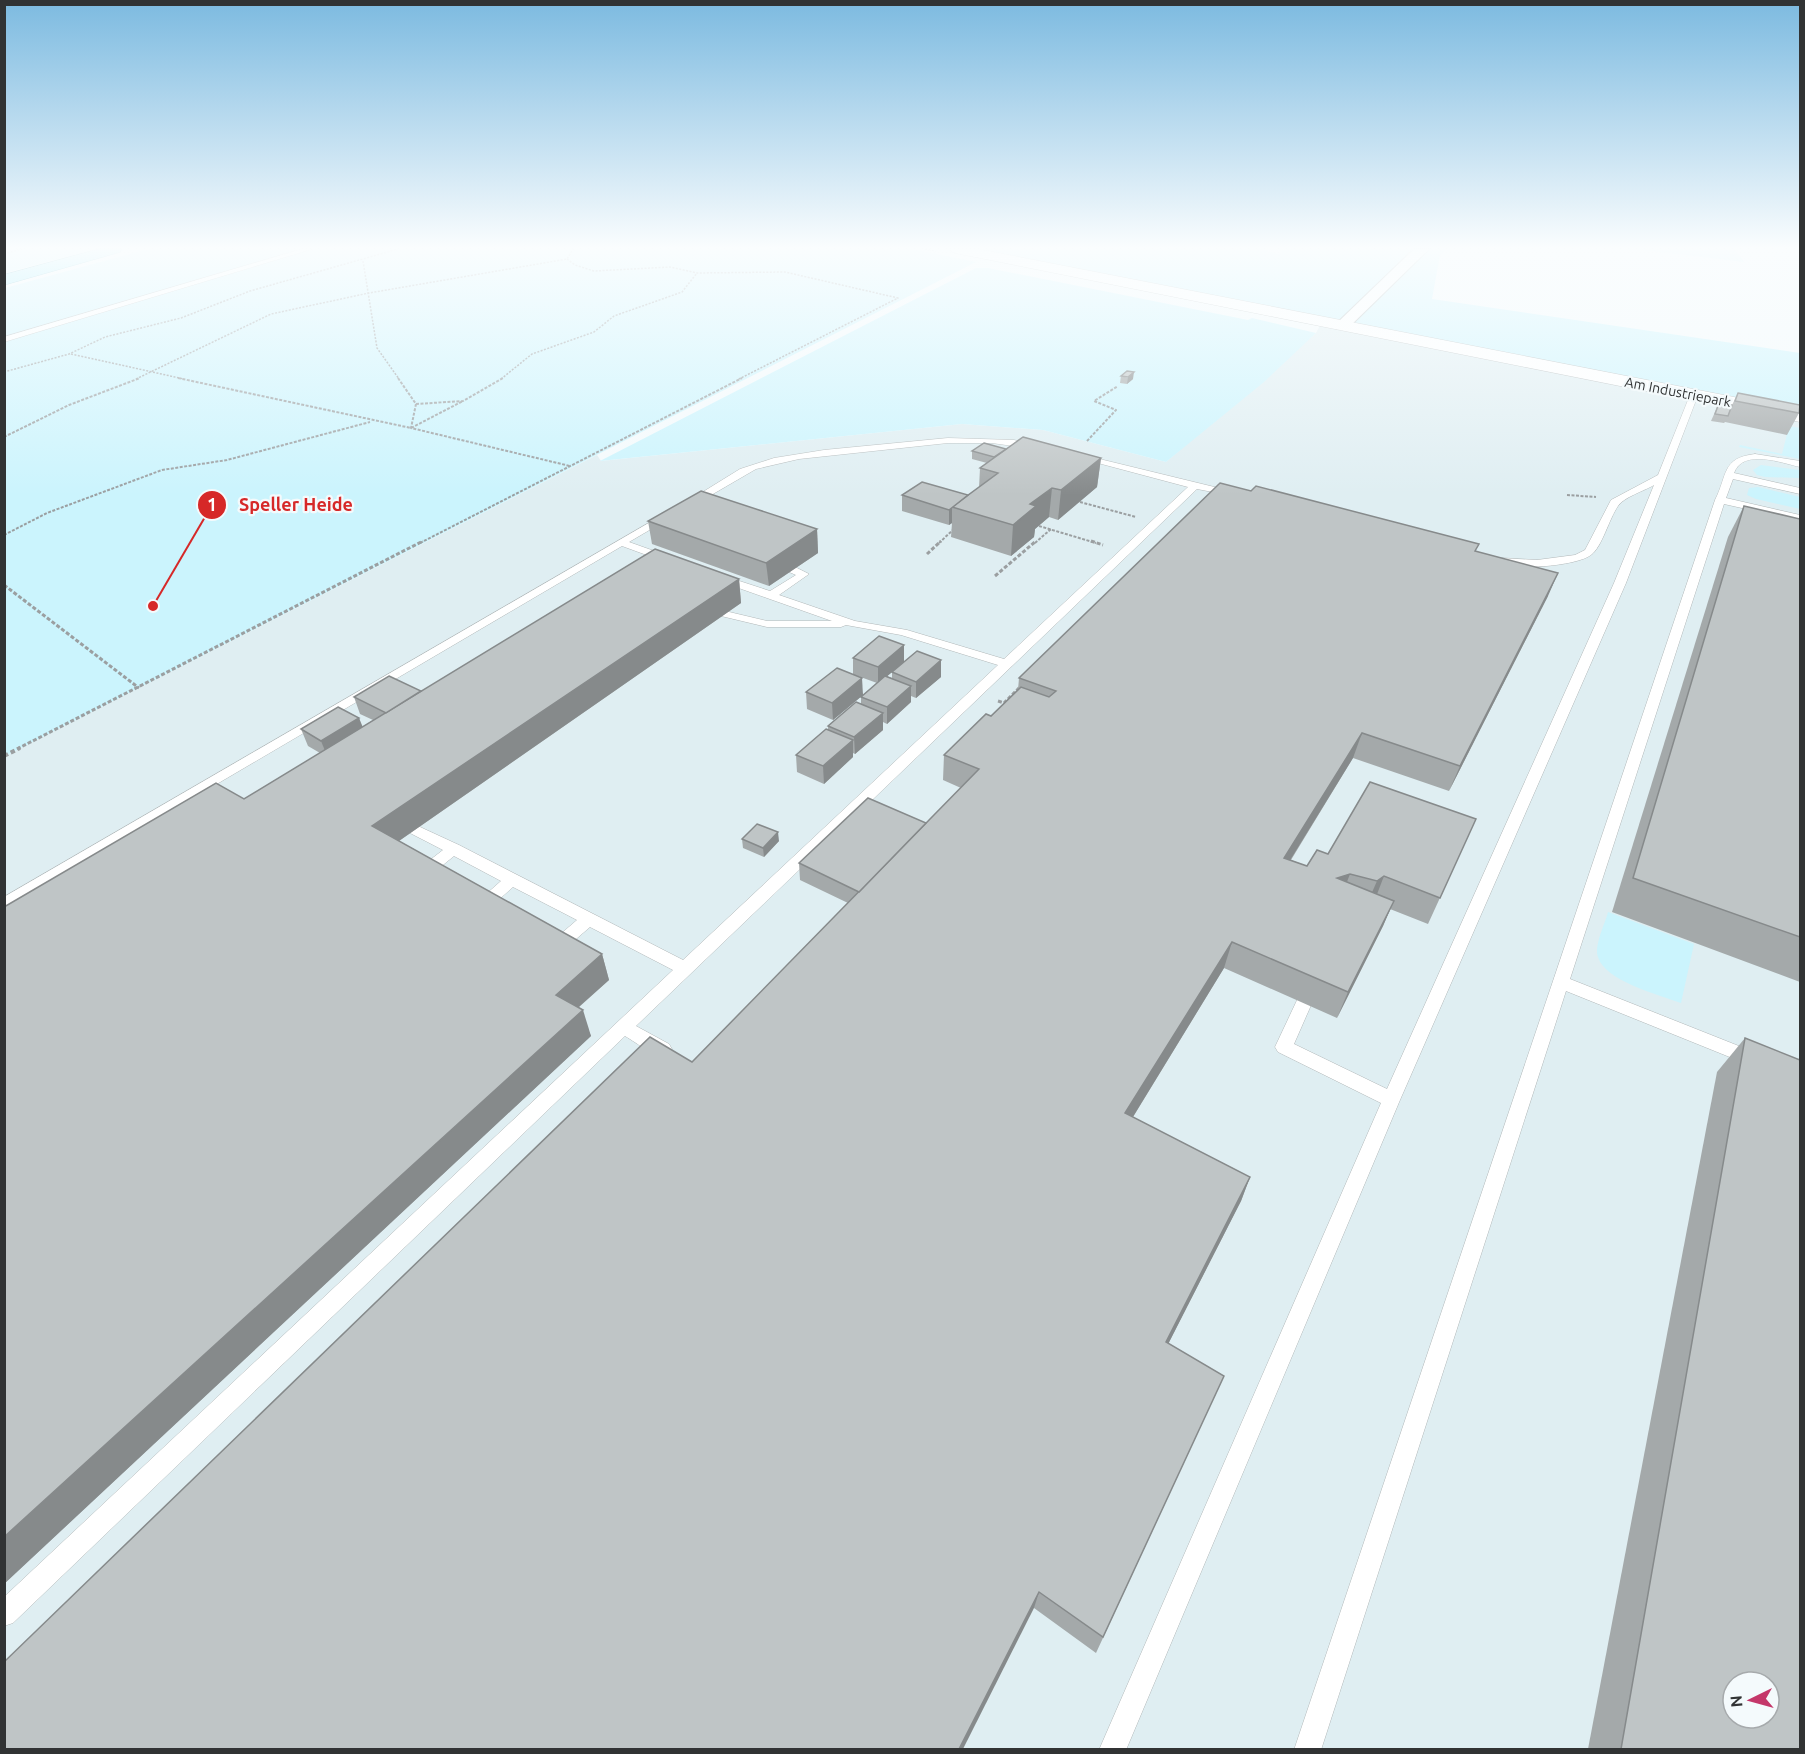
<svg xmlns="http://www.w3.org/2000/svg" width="1805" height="1754" viewBox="0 0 1805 1754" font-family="Ubuntu,sans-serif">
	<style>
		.built { fill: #dfeef2; fill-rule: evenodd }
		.green { fill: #cbf4fd }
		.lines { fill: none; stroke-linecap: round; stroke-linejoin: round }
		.lane-casing { stroke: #b2b8b9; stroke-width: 1 }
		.street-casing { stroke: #b2b8b9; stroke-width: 2 }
		.secondary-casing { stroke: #b2b8b9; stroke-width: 1 }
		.primary-casing { stroke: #39a2b5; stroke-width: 1 }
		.path-far3 { stroke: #9b9fa1; stroke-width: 1.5; stroke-dasharray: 2 1.5; stroke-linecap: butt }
		.path-far2 { stroke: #9b9fa1; stroke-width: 2; stroke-dasharray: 3 1.5; stroke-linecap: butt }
		.path-far1 { stroke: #9b9fa1; stroke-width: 3; stroke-dasharray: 4 2; stroke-linecap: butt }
		.path { stroke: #9b9fa1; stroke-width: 4; stroke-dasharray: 4.5 3; stroke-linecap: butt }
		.lane { fill: #fff; fill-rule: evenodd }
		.street { fill: #fff; fill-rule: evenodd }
		.secondary { fill: #fff; fill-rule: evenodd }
		.primary { fill: #8bebfc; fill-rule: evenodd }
		.wall { fill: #a4a9aa }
		.shaded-wall { fill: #868a8b }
		.building { fill: #bfc5c6; stroke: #868a8b; stroke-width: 1.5; fill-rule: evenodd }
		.labels { text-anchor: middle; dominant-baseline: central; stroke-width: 4.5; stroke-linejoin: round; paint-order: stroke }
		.far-street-label { font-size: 14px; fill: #313334; stroke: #f4fafc }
		.leader { fill: none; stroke: #d62828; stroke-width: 2 }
		.callout-dot { fill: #d62828; stroke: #f4fafc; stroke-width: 2 }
		.mark-label { font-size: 18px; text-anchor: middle; font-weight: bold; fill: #fff }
		.callout-label { font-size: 18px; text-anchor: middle; font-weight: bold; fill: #d62828; stroke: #f4fafc; stroke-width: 4.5; stroke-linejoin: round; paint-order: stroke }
	</style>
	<rect width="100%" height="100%" fill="#f4fafc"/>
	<!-- built -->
	<path class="built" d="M1324,318L1800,411V1749L5,1750V756L597,455L601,461L962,424L1043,430L1166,462L1316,333ZM1733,1682H1769V1718H1733Z"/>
	<!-- green -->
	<g class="green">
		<polygon points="5,249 96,249 5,273"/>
		<polygon points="148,249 307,249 5,339 5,288"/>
		<polygon points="313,249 912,249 976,262 5,756 5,341"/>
		<polygon points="975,249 1261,249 1278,254 1285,249 1446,249 1440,255 1432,299 1800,353 1800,411"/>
		<polygon points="1636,249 1735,249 1744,262"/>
		<polygon points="976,268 988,268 1248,320 1252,318 1316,333 1264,382 1166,462 1043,430 962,424 600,461"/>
		<polygon points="1789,426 1800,428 1800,459 1739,447 1740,445 1782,454"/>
		<polygon points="1761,465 1800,470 1800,478 1765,477 1757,475 1753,470"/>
		<polygon points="1758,487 1800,497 1800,509 1756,499 1747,495 1749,488"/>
		<path d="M1608,912L1694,944L1681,1003C1659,995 1605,981 1598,957C1594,945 1605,924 1608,912Z"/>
	</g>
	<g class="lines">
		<!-- lane casing -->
		<g class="lane-casing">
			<g id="lane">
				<polygon points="302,249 312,249 4,342 4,337"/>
				<path d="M1694,392L1698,395L1626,583L1400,1100L1126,1750H1099L1381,1103L1278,1052L1275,1047L1298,998L1304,997L1310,998L1312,1003L1294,1044L1387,1089L1614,583L1654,485C1644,491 1624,497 1618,506C1609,519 1602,547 1591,555C1577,566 1509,572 1496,561L1501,558L1537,560L1575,555L1585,550L1611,500L1658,475L1690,395Z"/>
				<polygon points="948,438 1014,440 1040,446 1035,449 992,443 948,443 799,459 756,469 694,505 685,503 740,469 774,458 824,450"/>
				<path d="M1079,454L1239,493L1234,496L1197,489L636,1026L669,1044L672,1049L669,1054C655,1058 637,1043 625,1036L13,1623L4,1626V1597L673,970L590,927L561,952H549L547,948L549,944L577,920L513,887L486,911H476L473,907L476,903L501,881L454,856L427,878H417L415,874L417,870L443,850L410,833L408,830L410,827H420L459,845L683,960L998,665L901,635L846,625L841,627H767L721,616V612L725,611L767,621H832L716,580V576H724L770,591L796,575L789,572V568H797L809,574L779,595L855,621L907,630L1004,659L1188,487L1079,458Z"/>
				<path d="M1755,454L1800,461V467C1782,463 1743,448 1734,473L1800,488V494L1733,479L1726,498L1800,515V521L1724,504L1570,979L1759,1054L1762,1059L1759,1064L1753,1066L1747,1064L1566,991L1321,1750H1294L1715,500C1728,475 1721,458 1755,454Z"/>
				<polygon points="666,513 670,514 670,518 629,542 671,557 671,561 663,561 622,546 4,909 4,897"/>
			</g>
		</g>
		<!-- street casing -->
		<g class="street-casing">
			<polygon id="street" points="1414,249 1429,249 1347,329 1337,329 1334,326 1337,323"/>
		</g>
		<!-- secondary casing -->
		<g class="secondary-casing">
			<polygon id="secondary" points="948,249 978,249 1800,410 1800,422 955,253"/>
		</g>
		<!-- primary casing -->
		<g class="primary-casing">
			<polygon id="primary" points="99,249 122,249 120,252 4,285 4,275"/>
		</g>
		<!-- path-far3 -->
		<g class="path-far3">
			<polyline points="925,249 936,251"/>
			<polyline points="4,254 22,249"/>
			<polyline points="567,259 575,265 594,271 670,267 697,273 785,272 898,298 739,379"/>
			<polyline points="363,261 377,348 399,379"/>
			<polyline points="71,354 184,379"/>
			<polyline points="4,372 69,354 105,337 181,318 250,291 398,249"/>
			<polyline points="136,379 271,314 369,293 567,259 573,249"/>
			<polyline points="501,379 532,354 594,332 614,316 682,292 697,273"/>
		</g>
		<!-- path-far2 -->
		<g class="path-far2">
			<polyline points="178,378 411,428 463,401"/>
			<polyline points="398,378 416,404 411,428 570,466"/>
			<polyline points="416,404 463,401 503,378"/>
			<polyline points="4,437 69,405 140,378"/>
			<polyline points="1087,441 1116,410 1094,401 1118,386"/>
			<polyline points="1567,495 1596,497"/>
			<polyline points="1080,502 1136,517"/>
			<polyline points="1039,526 1096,543"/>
			<polyline points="4,535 47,513 162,470 227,460 370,422"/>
			<polyline points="420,543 742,378"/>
			<polyline points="939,543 955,528"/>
			<polyline points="1035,543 1051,529"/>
		</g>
		<!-- path-far1 -->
		<g class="path-far1">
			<polyline points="1091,541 1103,545"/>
			<polyline points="927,554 941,541"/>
			<polyline points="995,576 1036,541"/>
			<polyline points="4,585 139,688"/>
			<polyline points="998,701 1004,703 1020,687"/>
			<polyline points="17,749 423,541"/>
		</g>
		<!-- path -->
		<polyline class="path" points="4,756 20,748"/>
		<!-- lane -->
		<use href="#lane" class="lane"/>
		<!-- street -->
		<use href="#street" class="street"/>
		<!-- secondary -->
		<use href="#secondary" class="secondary"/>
		<!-- primary -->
		<use href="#primary" class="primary"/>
	</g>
	<!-- wall -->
	<g class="wall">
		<polygon points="1121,376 1133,379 1127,384 1120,383"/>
		<polygon points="1738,393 1799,413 1787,435 1725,422 1724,423 1711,421 1719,403 1731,407"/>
		<polygon points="1006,449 1101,458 1097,487 1058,520 1049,517 1035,529 1034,537 1011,556 951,537 952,523 949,525 902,511 902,495 968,495 979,488 980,468 987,463 972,459 972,451"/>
		<polygon points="1744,506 1800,519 1800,982 1612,912 1728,537"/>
		<polygon points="648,521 817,529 818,553 769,586 652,544"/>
		<polygon points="1477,551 1548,596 1449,791 1353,758 1291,860 1307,866 1328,854 1476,819 1428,924 1390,909 1383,926 1337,1018 1224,968 1133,1117 1250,1177 1241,1201 1168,1344 1224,1376 1096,1653 1034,1608 692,1062 848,903 800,880 799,863 926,823 961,788 943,780 944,755 991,716 1018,690 1019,678"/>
		<polygon points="739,579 741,603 399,841 602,954 609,980 578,1008 591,1036 4,1584 4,907 244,799 320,753 308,746 301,729 359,718 362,727 373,720 360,714 354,697 421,691"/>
		<polygon points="904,645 904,662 887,676 892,678 892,672 941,677 916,698 911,696 911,702 887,724 883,722 883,730 855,754 853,753 853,757 824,784 797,772 796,755 828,730 828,726 861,704 861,697 877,683 855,675 863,695 833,720 807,709 806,692 853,674 853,658"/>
		<polygon points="742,839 779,841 764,857 743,848"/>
		<polygon points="1745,1038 1800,1749 1588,1749 1717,1072"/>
	</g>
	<!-- shaded-wall -->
	<g class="shaded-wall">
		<polygon points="1134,372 1133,379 1127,384 1128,377"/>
		<polygon points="1101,458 1097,487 1058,520 1061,490"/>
		<polygon points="1052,488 1049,517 1035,529 1034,537 1011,556 1013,525 1030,504"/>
		<polygon points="952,507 952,523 949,525 949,510"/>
		<polygon points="817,529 818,553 769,586 766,563"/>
		<polygon points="1558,573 1548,596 1449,791 1460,766"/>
		<polygon points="739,579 741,603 383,852 372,826"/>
		<polygon points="904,645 904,662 878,684 878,667"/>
		<polygon points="941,660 941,677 916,698 916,682"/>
		<polygon points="862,678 863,695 833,720 832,703"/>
		<polygon points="911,686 911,702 887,724 887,707"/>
		<polygon points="883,713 883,730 855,754 854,737"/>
		<polygon points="359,718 366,735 328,758 321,741"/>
		<polygon points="1362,733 1353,758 1276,883 1284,858"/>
		<polygon points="853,740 853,757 824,784 823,766"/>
		<polygon points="778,832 779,841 764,857 763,848"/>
		<polygon points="1350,874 1340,900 1337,878"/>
		<polygon points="1384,876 1374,902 1366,906 1377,881"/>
		<polygon points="1394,901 1383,926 1337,1018 1348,992"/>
		<polygon points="1232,942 1224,968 1120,1138 1125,1113"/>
		<polygon points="602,954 609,980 564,1020 556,995"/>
		<polygon points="583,1010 591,1036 4,1584 4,1537"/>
		<polygon points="1250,1177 1241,1201 1158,1364 1166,1342"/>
		<polygon points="1039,1592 1034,1608 963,1749 959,1749"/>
	</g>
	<!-- building -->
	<g class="building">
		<polygon points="1127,371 1134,372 1128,377 1121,376"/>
		<polygon points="1738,393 1800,405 1799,413 1735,401"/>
		<polygon points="1719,403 1732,405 1728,416 1715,414"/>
		<polygon points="1023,437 1101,458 1061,490 1052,488 1030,504 1036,506 1013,525 952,507 998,473 980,468"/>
		<polygon points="984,443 1006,449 994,457 972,451"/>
		<polygon points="922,482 968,495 949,510 902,495"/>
		<polygon points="1220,483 1251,491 1256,486 1479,544 1475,551 1558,573 1460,766 1362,733 1284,858 1307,866 1317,850 1328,854 1370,782 1476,819 1440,898 1384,876 1377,881 1350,874 1337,878 1394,901 1348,992 1232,942 1125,1113 1250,1177 1166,1342 1224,1376 1103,1637 1039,1592 959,1749 4,1749 4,1662 650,1037 692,1062 979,769 944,755 986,714 991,716 1021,687 1049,697 1056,691 1019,678"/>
		<polygon points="701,491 817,529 766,563 648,521"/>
		<polygon points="1744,506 1800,519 1800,937 1633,878"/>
		<polygon points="655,549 739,579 372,826 602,954 556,995 583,1010 4,1537 4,907 216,783 244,799"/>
		<polygon points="879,636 904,645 878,667 853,658"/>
		<polygon points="917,651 941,660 916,682 892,672"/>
		<polygon points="837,668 862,678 832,703 806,692"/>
		<polygon points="389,676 421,691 386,713 354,697"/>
		<polygon points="885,676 911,686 887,707 861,697"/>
		<polygon points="856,702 883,713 854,737 828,726"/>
		<polygon points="338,707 359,718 321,741 301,729"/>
		<polygon points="826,729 853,740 823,766 796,755"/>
		<polygon points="868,798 926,823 859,892 799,863"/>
		<polygon points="757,824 778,832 763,848 742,839"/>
		<path d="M1745,1038L1800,1060V1749H1621ZM1733,1682H1769V1718H1733Z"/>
	</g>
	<!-- sky -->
	<linearGradient id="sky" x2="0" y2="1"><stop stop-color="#7cbae0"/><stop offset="0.5" stop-color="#fafdfe"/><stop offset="1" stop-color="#fafdfe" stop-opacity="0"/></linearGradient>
	<rect width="1805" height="495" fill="url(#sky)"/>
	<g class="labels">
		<!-- far-street labels -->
		<g class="far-street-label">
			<text transform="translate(1678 392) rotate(11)">Am Industriepark</text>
		</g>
	</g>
	<!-- callouts -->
	<path class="leader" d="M153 606L212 505"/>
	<g class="callout-dot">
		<circle cx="153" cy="606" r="6"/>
		<circle cx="212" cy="505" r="15"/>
	</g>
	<g class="mark-label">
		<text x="212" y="511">1</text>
	</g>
	<g class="callout-label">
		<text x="296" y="511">Speller Heide</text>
	</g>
	<!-- border -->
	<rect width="1805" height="1754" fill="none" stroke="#313334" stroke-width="12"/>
	<!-- north arrow -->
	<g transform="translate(1751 1700) rotate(265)"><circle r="28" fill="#f4fafc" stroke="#a6aaac" stroke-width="1.5"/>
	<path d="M0-4.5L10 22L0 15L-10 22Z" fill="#c4376a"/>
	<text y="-9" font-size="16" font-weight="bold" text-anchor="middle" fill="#313334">N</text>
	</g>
</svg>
